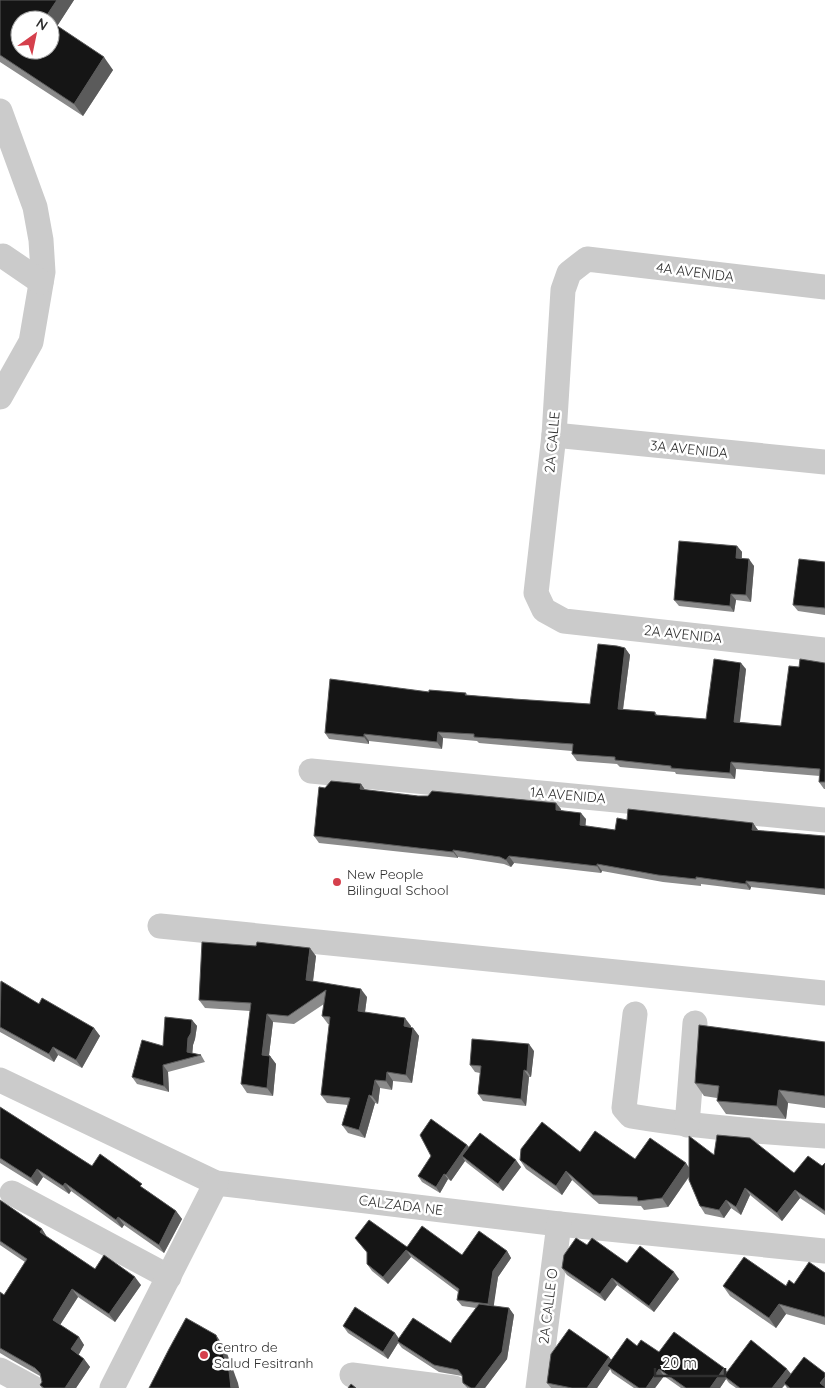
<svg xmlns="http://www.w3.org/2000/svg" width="825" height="1388" viewBox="0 0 825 1388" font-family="Quicksand,sans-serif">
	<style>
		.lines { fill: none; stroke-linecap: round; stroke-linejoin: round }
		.minor { stroke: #cbcbcb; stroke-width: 25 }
		.wall { fill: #8a8a8a }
		.shaded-wall { fill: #5b5b5b }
		.building { fill: #151515; stroke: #5b5b5b }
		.poi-dot { fill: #d5404c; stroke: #fff; stroke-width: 2 }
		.labels { text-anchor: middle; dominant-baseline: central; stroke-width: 5; stroke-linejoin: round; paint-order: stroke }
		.street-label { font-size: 14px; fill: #2e2e2e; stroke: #fff }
		.poi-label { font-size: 14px; fill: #2e2e2e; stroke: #fff; text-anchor: start }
	</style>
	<rect width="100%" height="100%" fill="#fff"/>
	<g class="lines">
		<!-- minor -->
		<g class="minor">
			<polyline points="0,111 35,207 41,240 43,272 31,342 0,397"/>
			<polyline points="3,256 41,282"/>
			<polyline points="825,287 587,259 569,273 563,290 554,435 536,593 544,610 564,621 825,650"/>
			<polyline points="554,435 825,462"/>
			<polyline points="311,771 825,820"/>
			<polyline points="160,926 825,993"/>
			<path d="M635,1014L624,1108L631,1116C696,1127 760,1132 825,1136"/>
			<polyline points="0,1080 216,1183 559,1224 825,1251"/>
			<polyline points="687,1125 695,1023"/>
			<polyline points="12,1193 169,1277"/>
			<polyline points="0,1370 33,1388"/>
			<polyline points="352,1375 454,1388"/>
			<polyline points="112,1388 216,1183"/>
			<polyline points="538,1388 559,1224"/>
		</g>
	</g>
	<!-- wall -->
	<g class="wall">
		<polygon points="0,0 74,0 57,26 113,70 83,116 0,62"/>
		<polygon points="737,546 742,552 742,558 754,566 751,602 736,600 734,612 679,606 674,600"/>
		<polygon points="825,562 825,615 798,611 793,605"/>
		<polygon points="625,648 630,655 623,710 655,712 657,715 706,719 746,669 740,722 781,726 799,667 825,663 825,789 824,789 819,782 820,776 736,769 735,779 676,774 675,772 620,767 617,764 577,761 572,754 572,751 479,743 477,741 443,738 442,749 369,741 369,744 329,739 325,733 429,692 466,693 467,695 514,699 590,704"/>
		<polygon points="361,784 365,790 418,796 556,803 561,810 586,819 585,826 615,830 627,820 753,823 758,831 825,836 825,895 751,887 750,890 701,884 701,886 663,882 602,871 601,873 514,863 511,867 504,864 458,857 458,858 319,843 314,836 325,788"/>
		<polygon points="316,956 313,981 367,997 365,1012 411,1026 411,1028 413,1028 419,1036 412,1083 393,1081 392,1090 380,1088 378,1104 375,1103 365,1138 348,1133 342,1125 348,1105 327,1103 321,1095 330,1024 328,1024 322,1016 324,1004 294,1024 273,1022 269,1055 270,1056 276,1064 273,1096 247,1093 241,1084 250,1011 205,1008 199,1000"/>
		<polygon points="0,982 39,1004 94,1028 100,1036 82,1068 58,1055 54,1062 0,1032"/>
		<polygon points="192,1020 197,1026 195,1039 193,1045 192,1053 201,1055 205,1062 168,1072 169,1092 137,1084 132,1077 163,1046"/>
		<polygon points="825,1042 825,1108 788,1103 786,1119 726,1114 717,1101 717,1098 704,1096 695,1083"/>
		<polygon points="534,1051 531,1077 529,1077 526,1106 483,1101 478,1094 480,1073 475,1072 470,1065"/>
		<polygon points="0,1107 92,1166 146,1190 176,1211 182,1219 164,1253 124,1225 122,1228 71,1191 69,1194 43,1177 37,1186 0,1163"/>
		<polygon points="467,1145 469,1147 521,1167 503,1191 467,1163 465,1161 451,1181 448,1179 440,1193 422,1182 418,1176"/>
		<polygon points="580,1152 689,1167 714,1155 794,1173 822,1166 825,1163 825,1215 800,1198 782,1221 750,1195 741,1215 731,1208 724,1218 705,1214 700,1206 689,1177 668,1207 644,1210 641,1206 599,1204 572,1180 562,1195 526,1169 520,1160"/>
		<polygon points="0,1200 42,1229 47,1237 95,1269 141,1285 115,1322 78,1297 60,1325 79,1337 84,1345 78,1355 84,1359 90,1367 76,1388 42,1388 40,1385 42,1382 40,1376 10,1359 0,1353 0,1292 4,1295 25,1262 0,1245"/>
		<polygon points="355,1238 462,1255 507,1251 511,1258 498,1277 493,1306 509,1308 514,1315 507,1359 485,1388 467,1388 463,1383 462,1376 439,1372 402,1348 398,1343 388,1359 348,1333 343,1326 399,1339 451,1343 476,1308 462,1306 457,1300 458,1292 411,1257 388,1284 372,1271 367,1264 367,1253"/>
		<polygon points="587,1245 627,1263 679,1279 654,1312 617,1285 605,1301 567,1275 562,1268"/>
		<polygon points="825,1273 825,1325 786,1314 776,1328 730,1296 723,1286 786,1286 794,1284"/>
		<polygon points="637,1346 659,1352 724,1368 727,1372 791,1374 825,1388 787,1388 785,1385 782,1388 736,1388 729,1383 726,1379 720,1388 681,1388 664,1376 655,1388 634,1388 612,1373 610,1369 597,1388 551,1388 547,1383 609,1357 611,1360"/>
	</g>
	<!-- shaded-wall -->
	<g class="shaded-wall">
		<polygon points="57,0 74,0 54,31 50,25 50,20 47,20 45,18"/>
		<polygon points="104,57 113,70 83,116 74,104"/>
		<polygon points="737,546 742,552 741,565 736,558"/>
		<polygon points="749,559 754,566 751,602 746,595"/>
		<polygon points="731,594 736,600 734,612 730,606"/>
		<polygon points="625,648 630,655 622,716 618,709"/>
		<polygon points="741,663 746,669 739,728 734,722"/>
		<polygon points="438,732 443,738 442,749 437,742"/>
		<polygon points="364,734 369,741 369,744 364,737"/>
		<polygon points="731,762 736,769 735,779 730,773"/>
		<polygon points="361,784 366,791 360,789"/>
		<polygon points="556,803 561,809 560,816 556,810"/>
		<polygon points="581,813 586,819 585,832 580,825"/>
		<polygon points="753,823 758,830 757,837 752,830"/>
		<polygon points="453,850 458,857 458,858 453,852"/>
		<polygon points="509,856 514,863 511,867 506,860"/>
		<polygon points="597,864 602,871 601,873 597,866"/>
		<polygon points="746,881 751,887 750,890 746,884"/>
		<polygon points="310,948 316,956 312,989 306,980"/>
		<polygon points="361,989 367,997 364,1019 358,1011"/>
		<polygon points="267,1014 273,1022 268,1063 262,1055"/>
		<polygon points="405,1018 411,1026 410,1035 404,1026"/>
		<polygon points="192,1020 197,1026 195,1039 193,1045 192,1058 187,1052 188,1038"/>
		<polygon points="94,1028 100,1036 82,1068 76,1060"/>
		<polygon points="413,1028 419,1036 412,1083 406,1075"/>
		<polygon points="529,1044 534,1051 531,1077 527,1071"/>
		<polygon points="53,1047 58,1055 54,1062 49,1054"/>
		<polygon points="270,1056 276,1064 273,1096 267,1088"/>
		<polygon points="163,1065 168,1072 169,1092 164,1086"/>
		<polygon points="524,1070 529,1077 526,1106 521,1099"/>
		<polygon points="387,1072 393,1081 392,1090 386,1081"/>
		<polygon points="375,1080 380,1088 378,1104 372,1096"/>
		<polygon points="779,1090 788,1103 786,1119 777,1106"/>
		<polygon points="369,1095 375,1103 365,1138 359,1130"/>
		<polygon points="467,1145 472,1151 462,1156 465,1161 451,1181 446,1175"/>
		<polygon points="516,1160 521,1167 503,1191 498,1184"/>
		<polygon points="686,1163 692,1172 668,1207 662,1198"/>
		<polygon points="37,1169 43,1177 37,1186 31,1178"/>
		<polygon points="566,1171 572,1180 562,1195 556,1186"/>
		<polygon points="444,1174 448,1179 440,1193 436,1187"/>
		<polygon points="65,1183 71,1191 69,1194 63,1186"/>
		<polygon points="745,1188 750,1195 741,1215 736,1207"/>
		<polygon points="795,1190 800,1198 782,1221 777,1213"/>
		<polygon points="726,1200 731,1208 724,1218 719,1210"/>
		<polygon points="176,1211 182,1219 164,1253 159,1245"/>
		<polygon points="118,1217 124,1225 122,1228 116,1220"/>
		<polygon points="42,1229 47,1237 40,1232"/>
		<polygon points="406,1250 411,1257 388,1284 383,1277"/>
		<polygon points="507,1251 511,1258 498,1277 493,1311 488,1304 493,1271"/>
		<polygon points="674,1272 679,1279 654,1312 649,1306"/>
		<polygon points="135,1277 141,1285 115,1322 109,1314"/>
		<polygon points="612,1278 617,1285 605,1301 600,1294"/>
		<polygon points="72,1289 78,1297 58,1328 53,1320"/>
		<polygon points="779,1304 786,1314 776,1328 769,1318"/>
		<polygon points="509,1308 514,1315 507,1359 485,1388 475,1388"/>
		<polygon points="395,1333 400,1340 397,1341 398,1343 388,1359 383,1352"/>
		<polygon points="216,1335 225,1348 238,1383 239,1388 231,1388"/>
		<polygon points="79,1337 84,1345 77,1358 71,1349"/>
		<polygon points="609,1357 614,1363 607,1366 610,1369 597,1388 587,1388"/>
		<polygon points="84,1359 90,1367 76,1388 65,1388"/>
		<polygon points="724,1368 729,1375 724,1376 726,1379 720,1388 710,1388"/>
		<polygon points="659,1369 664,1376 655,1388 646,1388"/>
		<polygon points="787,1369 792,1375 782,1388 772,1388"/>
		<polygon points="825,1377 825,1388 820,1383"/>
	</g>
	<!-- building -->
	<g class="building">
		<polygon points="0,0 57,0 45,18 48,20 20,20 20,50 50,50 50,21 104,57 74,104 0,55"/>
		<polygon points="679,541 737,546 736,558 749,559 746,595 731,594 730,606 674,600"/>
		<polygon points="799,559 825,562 825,608 793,605"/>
		<polygon points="598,644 617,646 625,648 618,709 655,712 655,715 706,719 714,659 741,663 734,722 781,726 789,666 799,667 800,659 825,663 825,782 819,782 820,769 731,762 730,773 671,768 671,766 615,760 615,757 572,754 573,744 474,737 474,734 438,732 437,742 364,734 364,737 325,733 330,679 429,692 429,690 466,693 465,695 514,699 590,704"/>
		<polygon points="331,781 361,784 360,789 418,796 428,796 432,791 556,803 556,810 581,813 580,825 615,830 617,818 627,820 628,809 753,823 752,830 825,836 825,889 746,881 746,884 696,877 696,879 658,875 597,864 597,866 509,856 506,860 500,857 453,850 453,852 314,836 319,787 325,788"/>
		<polygon points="202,942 256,946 257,942 310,948 306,980 361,989 358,1011 405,1018 404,1026 413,1028 406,1075 387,1072 386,1081 375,1080 372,1096 369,1095 359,1130 342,1125 350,1098 321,1095 330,1017 322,1016 326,990 288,1016 267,1014 262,1055 270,1056 267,1088 241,1084 251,1003 199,1000"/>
		<polygon points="1,981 39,1004 42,998 94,1028 76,1060 53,1047 49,1054 0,1027"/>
		<polygon points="165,1017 192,1020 191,1033 188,1038 187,1052 201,1055 163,1065 164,1086 132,1077 142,1040 163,1046"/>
		<polygon points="699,1025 825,1042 825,1096 779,1090 777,1106 717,1101 719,1086 695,1083"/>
		<polygon points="472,1039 529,1044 527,1071 524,1070 521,1099 478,1094 481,1066 470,1065"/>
		<polygon points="0,1107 92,1166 100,1154 142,1184 140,1186 176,1211 159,1245 118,1217 116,1220 65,1183 63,1186 37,1169 31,1178 0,1158"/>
		<polygon points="431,1119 467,1145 446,1175 444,1174 436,1187 418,1176 431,1156 420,1135"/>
		<polygon points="542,1122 580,1152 595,1131 635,1159 650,1138 686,1163 662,1198 638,1201 637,1197 593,1195 566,1171 556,1186 520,1160 521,1149"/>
		<polygon points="480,1133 516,1160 498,1184 462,1156"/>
		<polygon points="717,1135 750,1138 794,1173 808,1156 822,1166 825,1163 825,1211 795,1190 777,1213 745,1188 736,1207 726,1200 719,1210 700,1206 689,1180 689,1136 714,1155"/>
		<polygon points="0,1200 42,1229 40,1232 95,1269 104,1255 135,1277 109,1314 72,1289 53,1320 79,1337 71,1349 84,1359 65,1388 44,1388 40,1385 42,1382 40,1373 35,1368 0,1348 0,1292 4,1295 27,1259 0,1241"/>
		<polygon points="369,1220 407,1247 422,1226 462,1255 479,1231 507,1251 493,1271 488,1304 457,1300 459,1289 406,1250 383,1277 367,1264 367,1252 355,1238"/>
		<polygon points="576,1238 587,1245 592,1238 627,1263 640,1246 674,1272 649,1306 612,1278 600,1294 562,1268 564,1255"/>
		<polygon points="744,1257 786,1286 789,1280 794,1284 809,1262 825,1273 825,1317 779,1304 769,1318 723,1286"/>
		<polygon points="479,1304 509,1308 502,1352 475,1388 471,1388 463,1383 462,1375 458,1370 434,1365 397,1341 413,1318 451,1343 452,1340"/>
		<polygon points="355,1307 395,1333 383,1352 343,1326"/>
		<polygon points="186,1318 216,1335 229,1371 231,1388 149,1388 169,1349"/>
		<polygon points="569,1329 609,1357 587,1388 572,1388 547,1383 551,1354"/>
		<polygon points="674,1332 724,1368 710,1388 686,1388 659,1369 646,1388 639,1388 607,1366 627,1338 637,1346 641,1340 659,1352"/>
		<polygon points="751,1340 787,1369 772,1388 740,1388 724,1376"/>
		<polygon points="804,1357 825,1373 825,1377 820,1383 825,1387 825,1388 790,1388 784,1383"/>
		<polygon points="351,1384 356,1388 348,1388"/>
	</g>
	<!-- markers -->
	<g class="poi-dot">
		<circle cx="337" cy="882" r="5"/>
		<circle cx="204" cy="1355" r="5"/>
	</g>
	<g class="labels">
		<!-- street labels -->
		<g class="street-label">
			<text transform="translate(695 272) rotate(7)">4A AVENIDA</text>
			<text transform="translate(552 442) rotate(-85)">2A CALLE</text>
			<text transform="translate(689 449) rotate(6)">3A AVENIDA</text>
			<text transform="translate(683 634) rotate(6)">2A AVENIDA</text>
			<text transform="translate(568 795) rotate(5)">1A AVENIDA</text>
			<text transform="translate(401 1205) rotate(7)">CALZADA NE</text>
			<text transform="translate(548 1306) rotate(-83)">2A CALLE O</text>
		</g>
		<!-- poi labels -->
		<g class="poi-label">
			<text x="347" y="874">New People<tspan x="347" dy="16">Bilingual School</tspan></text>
			<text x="214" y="1347">Centro de<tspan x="214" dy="16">Salud Fesitranh</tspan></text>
		</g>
	</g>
	<!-- north arrow -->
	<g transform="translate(35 35) rotate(33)"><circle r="24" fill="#ffffff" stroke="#ababab"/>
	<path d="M0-4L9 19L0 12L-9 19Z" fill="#d5404c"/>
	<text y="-8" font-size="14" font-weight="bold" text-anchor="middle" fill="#2e2e2e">N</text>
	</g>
	<!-- scale -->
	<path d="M655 1368v8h70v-8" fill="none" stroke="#2e2e2e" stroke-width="2.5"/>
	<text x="662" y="1368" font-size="15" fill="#2e2e2e" stroke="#ffffff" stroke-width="4" paint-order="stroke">20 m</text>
</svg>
